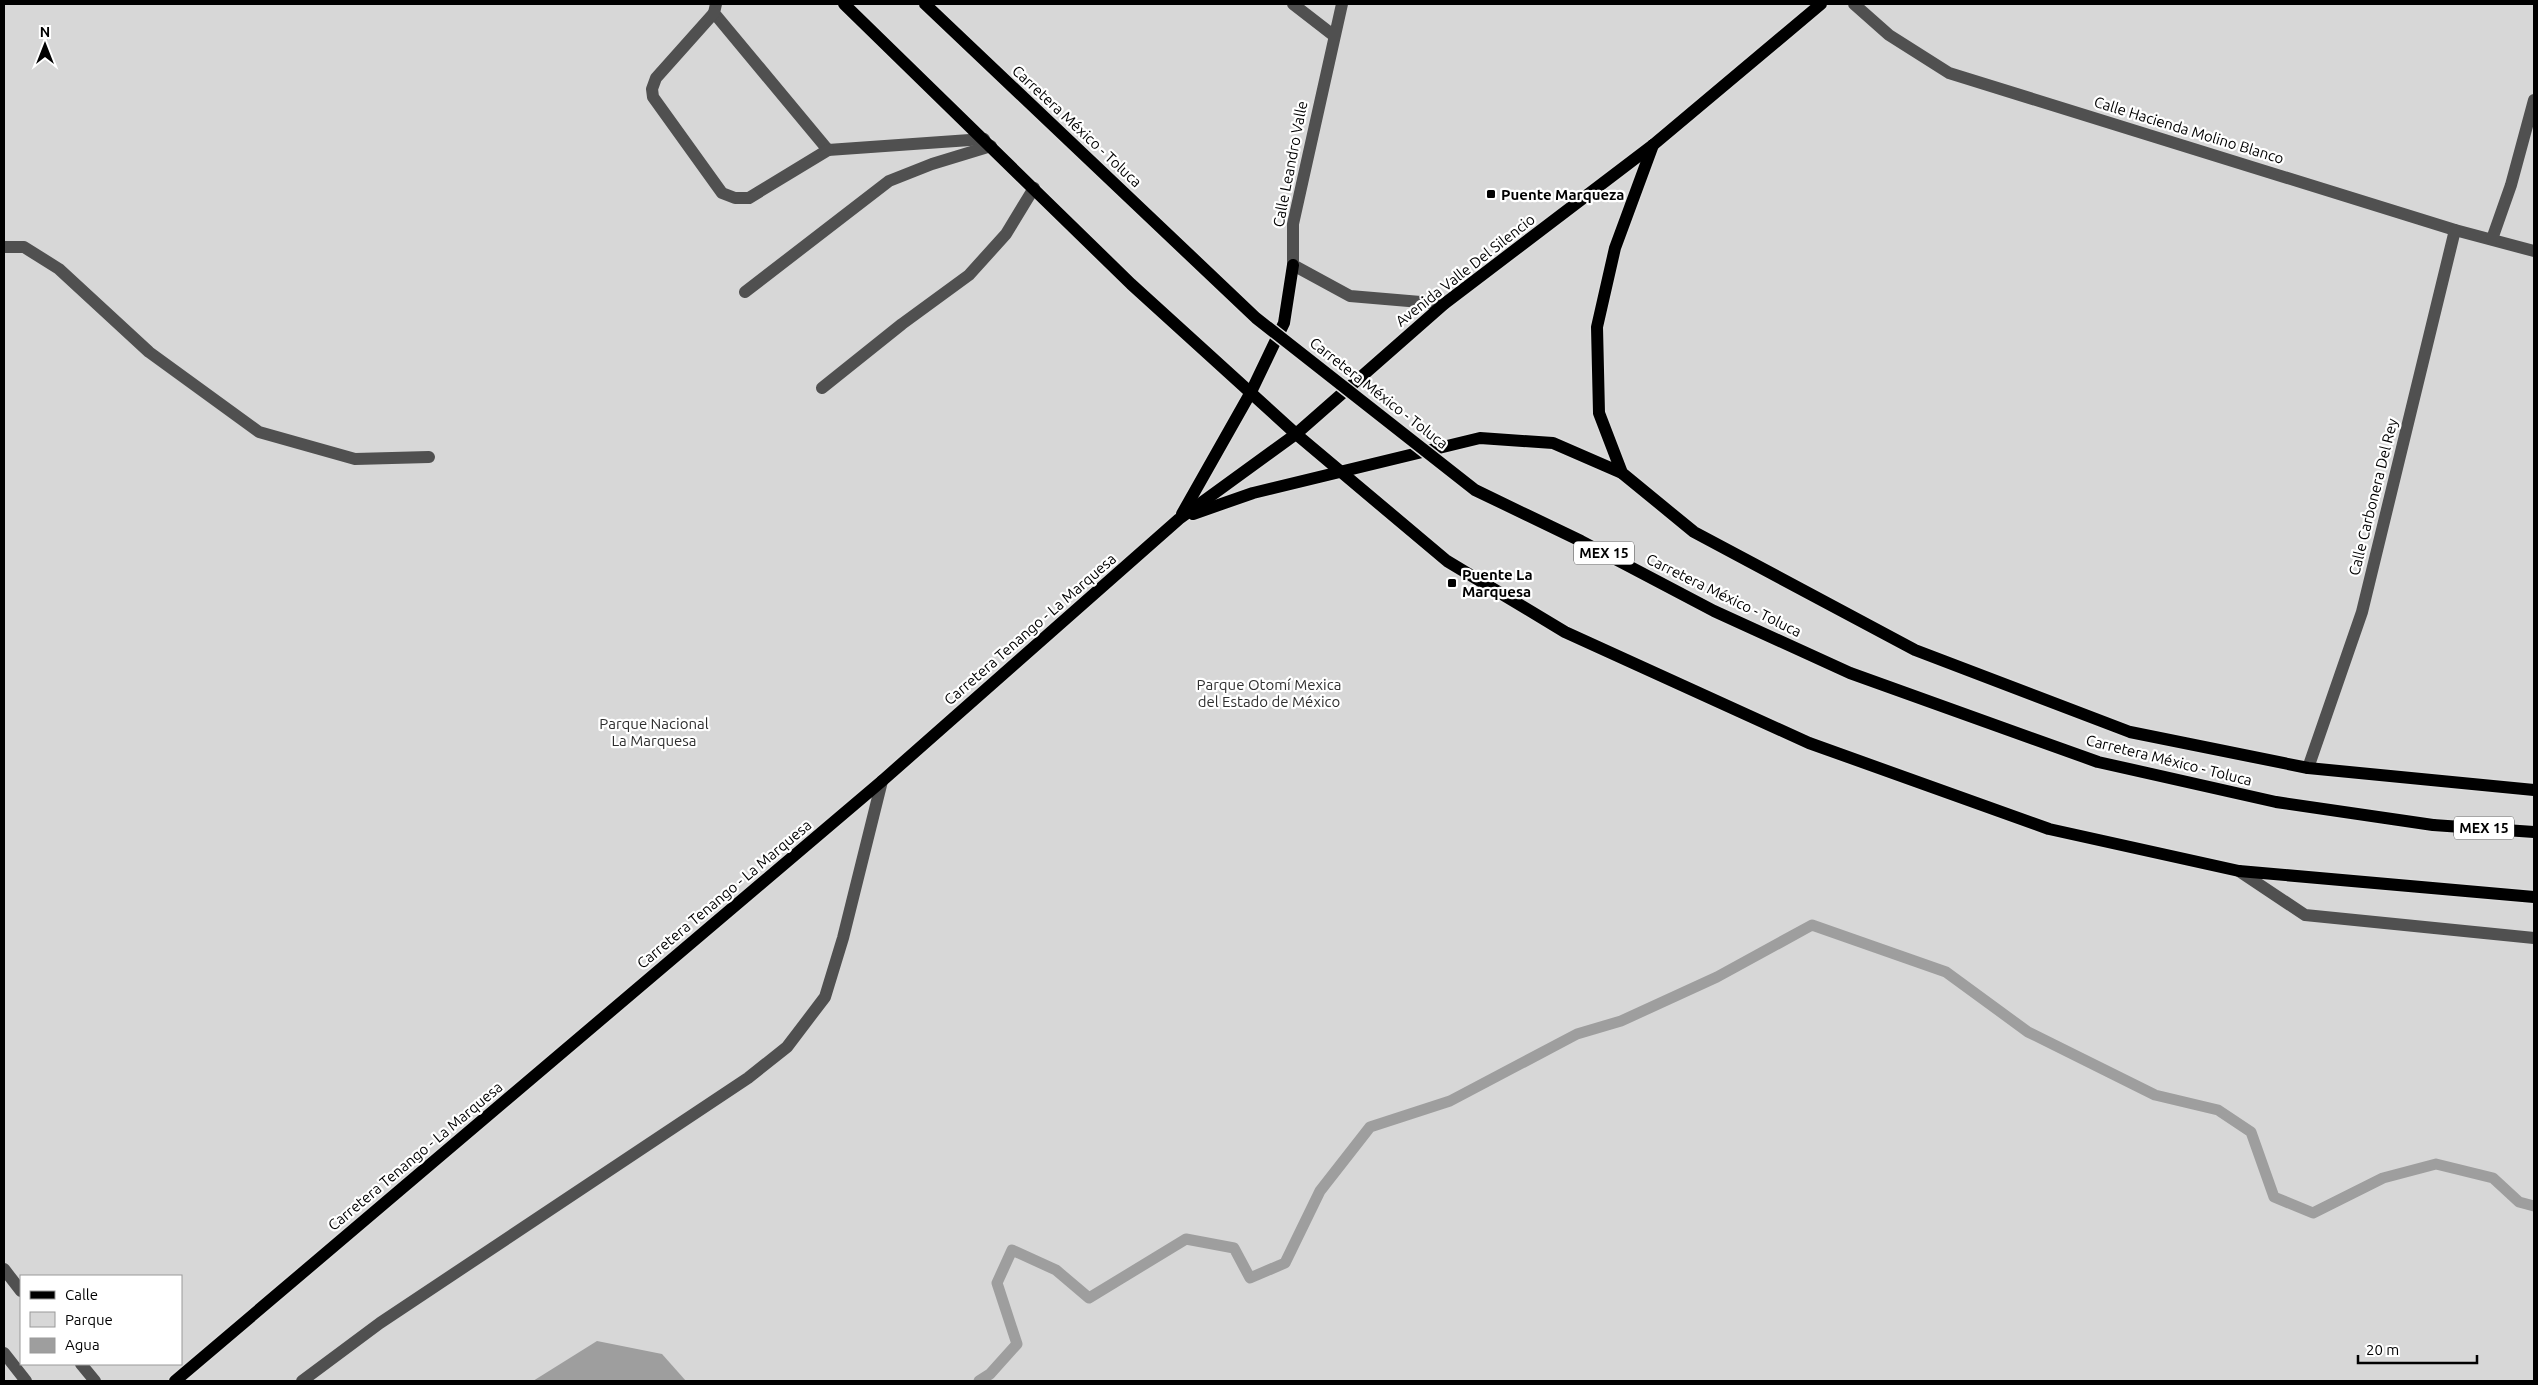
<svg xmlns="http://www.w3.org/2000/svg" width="2538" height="1385" viewBox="0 0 2538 1385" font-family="Ubuntu,sans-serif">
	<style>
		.green { fill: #d7d7d7; fill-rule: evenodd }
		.water { fill: #9e9e9e }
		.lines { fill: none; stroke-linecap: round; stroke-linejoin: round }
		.stream { stroke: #9e9e9e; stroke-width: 11 }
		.major-casing { stroke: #dbdbdb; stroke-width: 15 }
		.minor { stroke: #505050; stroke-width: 12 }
		.major { stroke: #000; stroke-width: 12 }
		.major-bridge-casing { stroke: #dbdbdb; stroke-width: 15; stroke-linecap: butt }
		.major-bridge { stroke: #000; stroke-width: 12 }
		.poi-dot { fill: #000; stroke: #fff; stroke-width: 2 }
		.labels { text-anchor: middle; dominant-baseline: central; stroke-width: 4.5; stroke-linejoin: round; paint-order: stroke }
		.shield { fill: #fff; stroke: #4c4c4c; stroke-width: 1 }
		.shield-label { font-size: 14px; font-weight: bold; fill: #000 }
		.street-label { font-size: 15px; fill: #000; stroke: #fff }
		.poi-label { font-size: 15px; font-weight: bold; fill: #000; stroke: #fff; text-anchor: start }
		.park-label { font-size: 15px; fill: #2e2e2e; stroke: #fff }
	</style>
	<rect width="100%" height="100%" fill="#fff"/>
	<!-- green -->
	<path class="green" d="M4,4H2534V1381H4ZM21,1276H181V1364H21Z"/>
	<!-- water -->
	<polygon class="water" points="597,1341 662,1354 686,1381 533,1381"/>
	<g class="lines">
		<!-- stream -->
		<polyline class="stream" points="979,1381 990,1374 1017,1344 997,1283 1012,1250 1056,1270 1089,1298 1186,1239 1234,1248 1250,1278 1285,1263 1320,1191 1370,1127 1450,1101 1577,1034 1621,1021 1717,977 1812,925 1946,972 2028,1032 2155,1095 2218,1110 2251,1132 2274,1197 2313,1213 2383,1178 2436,1164 2493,1178 2519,1202 2534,1206"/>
		<!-- major casing -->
		<g class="major-casing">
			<g id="major">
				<polyline points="844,4 1131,284 1296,434 1447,561 1565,632 1809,743 2049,829 2239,871 2534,897"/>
				<polyline points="1653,145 1615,248 1597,327 1599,413 1622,473 1694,532 1915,650 2130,732 2308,768 2534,790"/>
				<polyline points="1182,514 1251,392 1284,323 1293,265"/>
				<polyline points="1193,514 1253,493 1480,438 1553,443 1622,473"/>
				<polyline points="2433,825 2534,832"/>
				<polyline points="175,1381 882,781 1179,519 1296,434 1444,304 1653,145 1821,4"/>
			</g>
		</g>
		<!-- minor -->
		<g class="minor">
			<polyline points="716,4 714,13 828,150 984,139"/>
			<polyline points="1293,4 1333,35"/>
			<polyline points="1342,4 1293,224 1293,265 1350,296 1444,304"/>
			<polyline points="1854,4 1889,35 1949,73 2455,230 2534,251"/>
			<polyline points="714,13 656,78 652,89 653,97 722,193 735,198 749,198 828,150"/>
			<polyline points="2492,239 2511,185 2534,100"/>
			<polyline points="4,247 24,247 59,269 149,352 259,432 355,459 429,457"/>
			<polyline points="745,292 889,181 932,164 991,146"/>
			<polyline points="822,388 902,324 969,275 1006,234 1034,188"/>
			<polyline points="2308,768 2362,612 2455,230"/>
			<polyline points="2239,871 2305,915 2534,938"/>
			<polyline points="4,1269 21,1291"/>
			<polyline points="4,1353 26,1381"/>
			<polyline points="81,1364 95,1381"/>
			<polyline points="302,1381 380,1323 748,1078 787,1047 825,997 843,938 882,781"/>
		</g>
		<!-- major -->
		<use href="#major" class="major"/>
		<!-- major-bridge casing -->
		<g class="major-bridge-casing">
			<polyline id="major-bridge" points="925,4 1256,318 1475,490 1581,541 1714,611 1850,673 2098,762 2276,802 2433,825"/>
		</g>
		<!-- major-bridge -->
		<use href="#major-bridge" class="major-bridge"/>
	</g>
	<!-- markers -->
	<g class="poi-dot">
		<rect x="1486" y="189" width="10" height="10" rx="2.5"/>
		<rect x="1447" y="578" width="10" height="10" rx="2.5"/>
	</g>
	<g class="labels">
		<!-- shield labels -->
		<g class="shield">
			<rect x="1574" y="541.5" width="60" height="23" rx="4"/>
			<rect x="2454" y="816.5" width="60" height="23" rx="4"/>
		</g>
		<g class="shield-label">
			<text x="1604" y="553">MEX 15</text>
			<text x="2484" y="828">MEX 15</text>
		</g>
		<!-- street labels -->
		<g class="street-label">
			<text transform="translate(1077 126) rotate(43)">Carretera México - Toluca</text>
			<text transform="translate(2189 130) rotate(17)">Calle Hacienda Molino Blanco</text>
			<text transform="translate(1290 164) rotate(-79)">Calle Leandro Valle</text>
			<text transform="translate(1465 270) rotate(-38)">Avenida Valle Del Silencio</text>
			<text transform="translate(1379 393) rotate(38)">Carretera México - Toluca</text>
			<text transform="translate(2373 497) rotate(-76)">Calle Carbonera Del Rey</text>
			<text transform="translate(1724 595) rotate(26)">Carretera México - Toluca</text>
			<text transform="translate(1030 629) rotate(-41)">Carretera Tenango - La Marquesa</text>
			<text transform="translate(2169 760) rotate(14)">Carretera México - Toluca</text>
			<text transform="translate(724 894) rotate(-40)">Carretera Tenango - La Marquesa</text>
			<text transform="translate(415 1156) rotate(-40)">Carretera Tenango - La Marquesa</text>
		</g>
		<!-- poi labels -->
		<g class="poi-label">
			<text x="1501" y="194">Puente Marqueza</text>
			<text x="1462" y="574">Puente La<tspan x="1462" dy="17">Marquesa</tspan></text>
		</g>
		<!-- park labels -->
		<g class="park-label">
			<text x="1269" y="684">Parque Otomí Mexica<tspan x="1269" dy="17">del Estado de México</tspan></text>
			<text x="654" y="723">Parque Nacional<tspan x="654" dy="17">La Marquesa</tspan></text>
		</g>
	</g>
	<!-- border -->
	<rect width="2538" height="1385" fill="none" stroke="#000000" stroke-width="10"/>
	<!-- legend -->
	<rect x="20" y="1275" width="162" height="90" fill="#ffffff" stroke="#999999"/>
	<rect x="30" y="1291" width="25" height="8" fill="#000000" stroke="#999999"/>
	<text x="65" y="1300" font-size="15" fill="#000000">Calle</text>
	<rect x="30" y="1312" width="25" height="15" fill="#d7d7d7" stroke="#999999"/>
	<text x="65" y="1325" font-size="15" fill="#000000">Parque</text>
	<rect x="30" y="1338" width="25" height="15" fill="#9e9e9e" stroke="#999999"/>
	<text x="65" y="1350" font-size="15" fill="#000000">Agua</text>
	<!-- north arrow -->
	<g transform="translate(45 45)" stroke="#ffffff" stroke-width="4" paint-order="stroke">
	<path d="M0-4L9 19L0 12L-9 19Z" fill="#000000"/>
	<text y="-8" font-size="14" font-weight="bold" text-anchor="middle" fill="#000000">N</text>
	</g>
	<!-- scale -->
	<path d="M2358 1355v8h119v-8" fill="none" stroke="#000000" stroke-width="2.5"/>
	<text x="2366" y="1355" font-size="15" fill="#000000" stroke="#ffffff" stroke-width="4" paint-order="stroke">20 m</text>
</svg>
